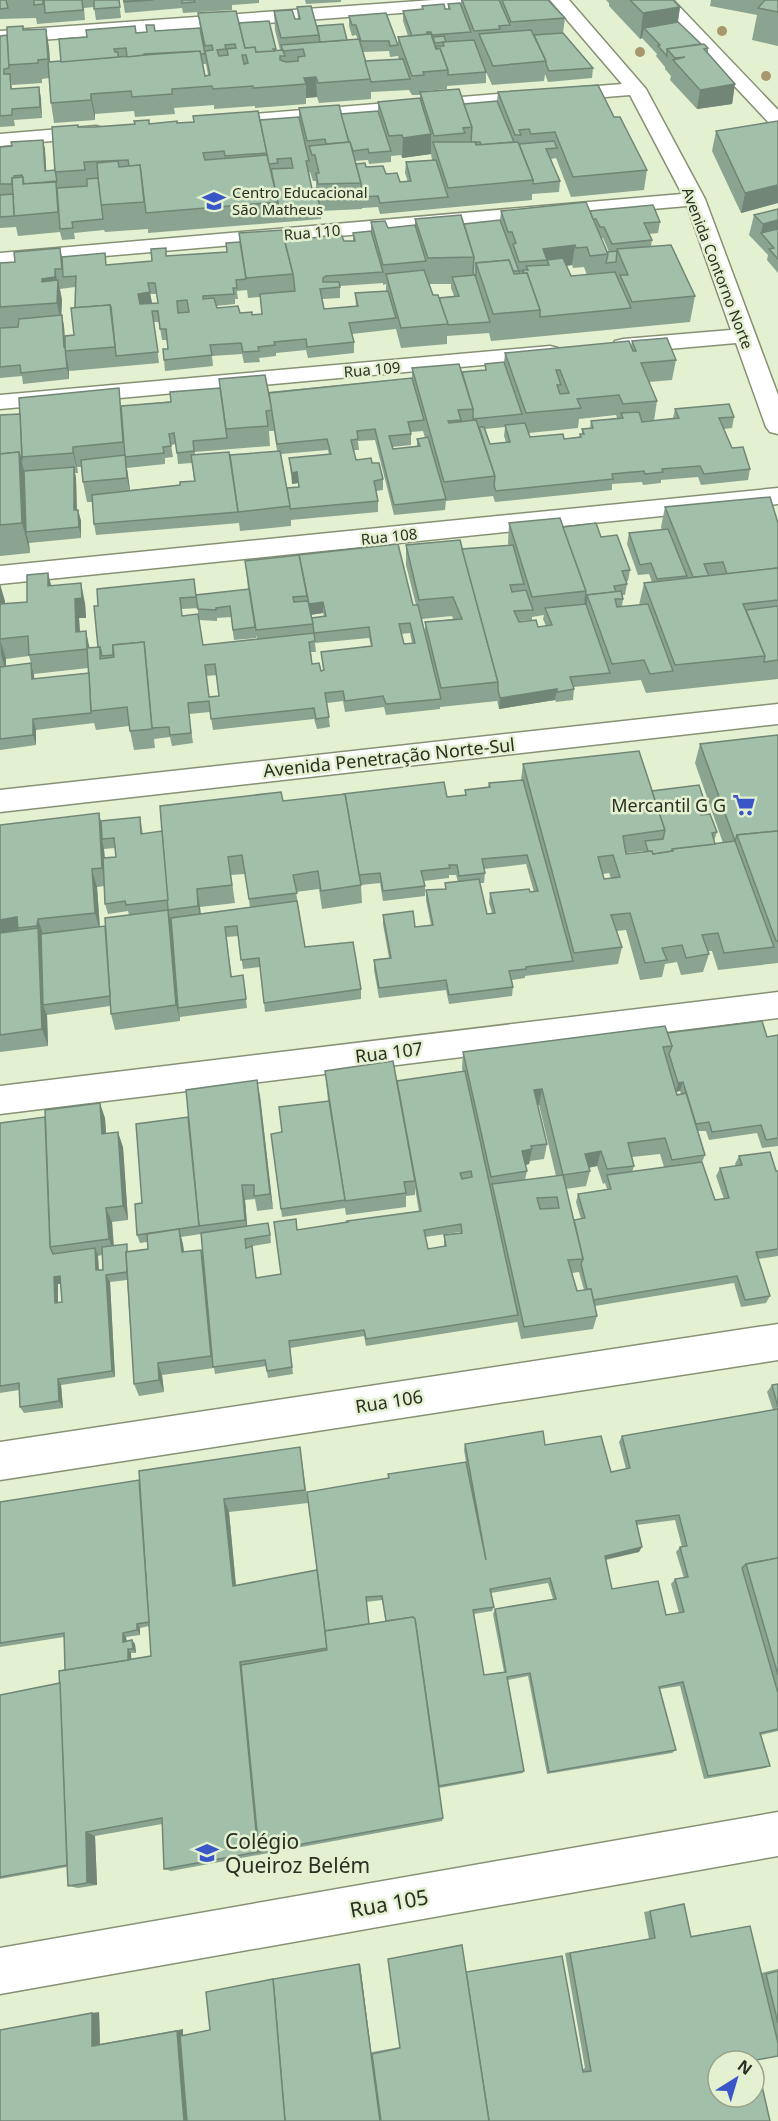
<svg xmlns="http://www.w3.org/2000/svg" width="778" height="2121" viewBox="0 0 778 2121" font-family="'Noto Sans',sans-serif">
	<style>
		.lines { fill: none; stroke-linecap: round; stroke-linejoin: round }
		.minor-casing { stroke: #869174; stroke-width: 3 }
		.minor { fill: #fff; fill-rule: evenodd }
		.tree { fill: #a8976d }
		.wall { fill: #8aa491; fill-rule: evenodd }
		.shaded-wall { fill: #718676 }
		.building { fill: #a1bfa9; stroke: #718676; stroke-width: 1.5; fill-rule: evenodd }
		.labels { text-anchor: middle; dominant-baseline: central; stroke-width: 5; stroke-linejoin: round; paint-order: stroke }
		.far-poi-label { font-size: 15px; fill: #2a2f23; stroke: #e4f1d1; text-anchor: start }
		.far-street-label { font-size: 15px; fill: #2a2f23; stroke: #e4f1d1 }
		.street-label { font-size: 18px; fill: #2a2f23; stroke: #e4f1d1 }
		.poi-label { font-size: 18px; fill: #2a2f23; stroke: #e4f1d1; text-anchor: end }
		.near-poi-label { font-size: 21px; fill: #2a2f23; stroke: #e4f1d1; text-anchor: start }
		.near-street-label { font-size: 21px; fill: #2a2f23; stroke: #e4f1d1 }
	</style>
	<rect width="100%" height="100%" fill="#e4f1d1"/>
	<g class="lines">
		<!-- minor casing -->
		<g class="minor-casing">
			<g id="minor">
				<polygon points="433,0 516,0 513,4 507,5 0,43 0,31"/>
				<polygon points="550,0 569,0 646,89 705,199 778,395 778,434 770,432 766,427 736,343 623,353 615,351 612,346 615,341 623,339 731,330 687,206 0,265 0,253 682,194 630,95 216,129 209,127 206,123 209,119 216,117 622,84"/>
				<polygon points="654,0 673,0 778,110 778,127 771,125"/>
				<polygon points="96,126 103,128 106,132 103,136 0,146 0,134"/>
				<polygon points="550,346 558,348 561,353 558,358 0,409 0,395"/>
				<polygon points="778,488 778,504 0,584 0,566"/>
				<polygon points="778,704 778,724 0,812 0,790"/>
				<polygon points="778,992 778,1018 0,1114 0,1086"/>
				<polygon points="778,1324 778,1360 0,1480 0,1442"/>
				<polygon points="778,1812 778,1856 0,1994 0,1948"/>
			</g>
		</g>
		<!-- minor -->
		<use href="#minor" class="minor"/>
	</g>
	<!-- trees -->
	<g class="tree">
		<circle cx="722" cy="31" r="5"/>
		<circle cx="640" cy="52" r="5"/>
		<circle cx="766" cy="76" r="5"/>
	</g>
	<!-- wall -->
	<g class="wall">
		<polygon points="0,0 119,0 121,18 96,20 94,7 84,8 85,20 37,24 36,18 0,19"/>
		<polygon points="123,0 259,0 259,3 232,5 232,10 183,13 182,8 125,13"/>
		<polygon points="305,0 341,0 341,2 306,4"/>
		<path d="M461,0H548L565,18L563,33L593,68L592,78L548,82L545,74L544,81L492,85L486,72V83L447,86V89L424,91V92L464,104L497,101L498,92L614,117L647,170L644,190L571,197L556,158L551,159L560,181L559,192L532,194V200L380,214L378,207L362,208V209L321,211V219L148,233V229L105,232L104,230L74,233L75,239L62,240L60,232L18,236L16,227L0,228V147L12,146L43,140L45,150L46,171L55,170L79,127H94L150,123H177L260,120L299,117V108L341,114L378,111V102L420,98V95H412L409,90L371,92V99L319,103L317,97L306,98V104L255,108V106L214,109V105L174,108L175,114L135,117L134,111L95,114V120L54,123L51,103L49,78L42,79V83L12,85L11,79L12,89L39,87L42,118L14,120L15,126L0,127V36L7,35L23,26L24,30L46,29L49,48L50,62H61L136,33L200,28L198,13L239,23L276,49V51L280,50L275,30L274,11L295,19H298L297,7L317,26L347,40H358L356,35L352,36L349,26V16L398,45V37L408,36L403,21V11L422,10V6L448,9V4L461,6ZM389,51L390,57L398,56L399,60L365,61L363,52ZM203,64H206L208,75L205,76ZM431,154L432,160L406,162L405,173L408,182H400L386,174L356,164L355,161L368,160L369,164L391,162V156L401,155L402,158ZM309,172H310L313,181H316V188L312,189Z"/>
		<polygon points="606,0 673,0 680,7 678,22 701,44 708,48 708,53 735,84 732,104 697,109 670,80 671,76 665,69 665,67 656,56 657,54 642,38 640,39 609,6 609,3"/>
		<polygon points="711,0 778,0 778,46 752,40 757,15 710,6"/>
		<polygon points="778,121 778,203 741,213 712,151 716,131"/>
		<polygon points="778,209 778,273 767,260 768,255 749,235 754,215"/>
		<path d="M501,211H590L660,222L658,233L649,234L652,240L651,246L695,296L690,322L491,341L489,333L447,336V344L401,348L396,329L352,334L354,342V353L308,358L306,350L276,353V356L259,358L260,362L244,363L242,354L212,356L213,366L165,371L163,349H168L167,340H162L159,322H154L159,363L70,371L69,370V379L23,384L22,376L0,378V328L18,326L0,328V263L15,262L60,248L62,257L107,265L152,261L166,256L227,252L240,242L239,233L297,240L344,241H353V233L371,231V222L388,228L415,225V219L464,224L500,220ZM601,238H603L609,252H607ZM572,265L573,268L584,267L587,275L571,276L566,266ZM383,283V285L386,284V291L355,293L356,306L324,309L322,299L340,298V286ZM429,284H451V288L454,296L439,298L433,295ZM75,287L74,335L65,344L64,326L61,315L62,300L60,289ZM247,290L248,298L260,297L262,314L252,315L240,313L217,308L216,306L235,304V299H238L237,291ZM150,294H156L158,303H152Z"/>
		<path d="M632,341L676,360L672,380L649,382L657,401L654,421L673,418L675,409L734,417L732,428L724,429L732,448L750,469L748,480L701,485L698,477L661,480V483L643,485L642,482L612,484V490L495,502L493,496L446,501L445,510L394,515L375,440L358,441L359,450H354L356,460L372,463L383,479V490L376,491L378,501V512L291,520V526L240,531L239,523L96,535L94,524L92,502H87L83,482L81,467H77L78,473H75L76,478L77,510H78L81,521V538L29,543L30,553L0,556V415L122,406L412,378V368L462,372L485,370V364L504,362L505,353L631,346ZM616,415L617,418L591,421L590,428L582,429V434H580L579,437L564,439L530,437L529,433L578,428L579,419ZM505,427L504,436L506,442L490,444L485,429ZM269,431H274L277,451L230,462L195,455V452L270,446ZM423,431L425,438L417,439V446L393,449L392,447L411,445V432ZM176,444L178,464L192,463L194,481L180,485L130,490L126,462L127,468L165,464V458L173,457L171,445ZM328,450L329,455L289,458L292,484L298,483V487L287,488L281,454Z"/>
		<path d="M665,507L778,523V679L646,693L641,680L574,687V689L573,700L556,702L555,700L499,709L497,700V701L440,707V709L386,715L384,707L345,712L343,701L327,703L330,727L317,729L314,719L213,730L210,712L189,714L193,743L172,746L170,737L154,739L155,748L134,750L129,726L96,730L94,723L36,730V745L0,750V584L5,604L27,602L48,573L51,586L85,603L86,618H79L80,631L90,648L98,647V606L194,579L198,608L182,609V616L203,645L257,639L256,635V638L234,640L231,617L217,618V621L199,620L196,595L248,589L245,561L413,605H416L406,565V545L462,549L509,546L508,543L509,523L563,527L601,537L630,570L628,581H626L627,584L625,595H622L623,599L622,607L639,605L644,583L652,582L649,574L638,575L627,544L629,533L662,530L661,527ZM323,613L324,616L312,618L311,615ZM544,615L543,619L546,626L538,627L519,621L532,620V617ZM452,616L453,619L425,622V634L422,619ZM410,633L412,643L404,644L401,634ZM369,638L371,646L321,652L323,670L321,671L312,664L311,652H316L315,643ZM29,656L34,674L88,668L89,673L34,679L31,663L6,666V659ZM217,675L219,696L209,697L206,676Z"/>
		<path d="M778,735V963L718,970L712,951H708L709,954L703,972L681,975L677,962L665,964L662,977L640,980L626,930L617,931L622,947L618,964L525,976V978L512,980L513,987L512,996L449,1004L446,990L379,998L374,970V960L389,958L383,924V915L415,927L431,925L426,900V890L445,889V883L458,882L456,875H449V878L424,881L425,886V896L383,901L380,883L361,885L362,903L322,909L319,889L296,892L305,947L361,989V999L265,1012L260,967L243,969L238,936L226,937L232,977L243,975L247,1008L180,1017V1021L115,1030L111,1014L110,1006L47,1015L48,1046L0,1052V825L101,821L140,817L143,834L162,831L283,801L447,797L465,795V790L488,787L489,783L521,780L523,764L652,791L705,803L703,813L701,814L717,832L714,841L715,844L723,843L695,763L700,744ZM115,848L116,857L105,858L104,849ZM643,851V852L626,854V853ZM526,864L534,892L490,893L489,903L492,913L487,914L480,883H484L485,873L484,869ZM609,873L611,878L604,879L603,874ZM245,874L250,907L201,914L200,907L235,903L231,875ZM104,886L105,904L108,914L128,911L129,915L168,910L171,922L168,910L100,927L97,887Z"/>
		<path d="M667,1033L767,1037L778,1035V1146L762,1148L757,1133L709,1140L706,1131H698L705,1155L702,1162L715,1200L724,1199L716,1176L720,1168L736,1166L735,1164L739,1156L776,1171H778V1256L758,1259L770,1296L766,1303L741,1307L734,1283L595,1306L597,1316L593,1329L521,1339L517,1321V1322L366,1346L364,1336L290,1348L293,1374L268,1378L266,1366L215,1374L214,1368L162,1375L164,1392L139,1396L134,1384L127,1280L110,1282L115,1377L61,1385L63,1408L24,1413L20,1407L19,1390L0,1393V1123L105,1118L106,1133L123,1147L128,1220L112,1222L114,1246L129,1251L148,1249L147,1242L140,1243L137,1235L142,1203L188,1117L260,1096L273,1209L257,1211L255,1199L245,1200L247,1226L270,1231L271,1243L246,1247V1248L252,1246L256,1278L281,1274L297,1230L348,1223L347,1221L419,1212L415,1188V1195L406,1196V1207L346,1215L345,1208L282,1217L271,1134L282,1132L328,1101L325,1071L397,1082L463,1072L462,1068L463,1052ZM680,1091L681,1094L677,1095L676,1092ZM537,1105H539L556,1176L525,1180L527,1171L525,1165L529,1164L530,1161L544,1159L547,1144ZM660,1154L664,1167L632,1172L634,1166L632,1157ZM597,1166L603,1184L605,1183L607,1189L578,1194L576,1202L581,1219L574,1220L566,1189L586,1186L590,1171L589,1168ZM460,1232V1233L444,1235V1247L428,1249L425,1237ZM201,1234L203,1258L201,1250L184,1252L181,1237ZM102,1255L103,1270H99L98,1256ZM579,1272L584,1290L577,1291L572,1273ZM58,1284H61L62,1302H58Z"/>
		<path d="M778,1384V1731L761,1735L770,1766L765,1768L704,1779L680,1686L660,1689L676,1750L672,1753L547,1774L528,1676L508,1680L524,1771L523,1773L439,1788L443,1818L442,1821L171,1871L164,1869L162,1824L95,1836L97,1885L78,1888L68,1886L67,1867L0,1879V1695L60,1683L65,1670L64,1637L0,1647V1502L139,1480L300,1447L308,1503L229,1512L236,1586L317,1570L388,1478V1474L466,1462L464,1450L465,1444L545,1445L611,1472L626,1469L619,1442L622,1436L773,1410L767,1392L772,1385ZM675,1520L682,1547H680L676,1552L684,1578L675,1579L671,1584L679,1613L666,1615L612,1589L606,1560L639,1552L637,1525ZM548,1583L553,1599L495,1609L493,1614L504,1672L484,1675L474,1614L492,1611L494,1607L491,1593ZM382,1600L386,1621L369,1624L366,1602ZM149,1626L151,1656L131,1659V1653H136L135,1644L132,1640L127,1642L126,1637L140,1635V1628Z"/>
		<polygon points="684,1904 690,1936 750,1926 761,1973 778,1969 778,2056 756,2060 770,2121 372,2054 372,2052 400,2047 466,1972 562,1956 583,2069 585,2068 565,1953 649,1939 644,1912"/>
		<polygon points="360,1964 380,2121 0,2121 99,2012 100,2044 183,2029 183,2035 210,2030"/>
	</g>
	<!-- shaded-wall -->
	<g class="shaded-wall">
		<polygon points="680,7 676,32 644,28 642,38 640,39 643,13"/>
		<polygon points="46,29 49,48 51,78 48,59"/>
		<polygon points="316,77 317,97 306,98 306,84 304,78"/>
		<polygon points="735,84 732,104 697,109 700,90"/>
		<polygon points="39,87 41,98 42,118 40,107"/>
		<polygon points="91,94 95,114 95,120 91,100"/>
		<polygon points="431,134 431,154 402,158 403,138"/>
		<polygon points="43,140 45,150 47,182 45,171"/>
		<polygon points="778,185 778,203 741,213 745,193"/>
		<polygon points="778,220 778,239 761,234 763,224"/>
		<polygon points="575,245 572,265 548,268 549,265 547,260 546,269 547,260 543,249"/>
		<polygon points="55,269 58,285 58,280 62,300 61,323 57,303 46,300 42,279"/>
		<polygon points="150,292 152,303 140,305 138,294"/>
		<polygon points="62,315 64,326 66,358 64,347"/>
		<polygon points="67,359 69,370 69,379 67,368"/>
		<polygon points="73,447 77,467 78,473 73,453"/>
		<polygon points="19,452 27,482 26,532 29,543 30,553 22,523"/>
		<polygon points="125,455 128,475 131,498 127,478"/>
		<polygon points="74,467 76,478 77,521 74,510"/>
		<polygon points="297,472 298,483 292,484 292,473"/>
		<polygon points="78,510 81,521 81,538 79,527"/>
		<polygon points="48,573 53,593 48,586"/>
		<polygon points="81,583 85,603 86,618 79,618 81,651 76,632 75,599"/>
		<polygon points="0,584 5,601 5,624 0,606"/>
		<polygon points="323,602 323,613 309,615 308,604"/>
		<polygon points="86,631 90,650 87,649"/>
		<polygon points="0,639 6,659 6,673 1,654"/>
		<polygon points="31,663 34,674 35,690 32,679"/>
		<polygon points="557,689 555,700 499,709 500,698"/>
		<polygon points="33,719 36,730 36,745 33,735"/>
		<polygon points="705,803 703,813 695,815 697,804"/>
		<polygon points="99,813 103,831 102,839 104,849 106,886 102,868"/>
		<polygon points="92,869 97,887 100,931 95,913"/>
		<polygon points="197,889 200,907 201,924 198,906"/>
		<polygon points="168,910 172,927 178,1008 180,1021 176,1005"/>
		<polygon points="17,917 18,928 20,935 0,938 0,920"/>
		<polygon points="38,919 44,937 43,1005 47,1015 48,1046 42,1029 37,926"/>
		<polygon points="257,1080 260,1096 273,1209 270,1194"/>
		<polygon points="683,1082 680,1091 676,1092 678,1083"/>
		<polygon points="542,1089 539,1105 531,1106 534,1090"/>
		<polygon points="100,1103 105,1118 107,1149 102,1134"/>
		<polygon points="118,1132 123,1147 128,1220 123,1206"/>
		<polygon points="532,1149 529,1164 520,1166 522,1151"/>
		<polygon points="601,1151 597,1166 581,1169 585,1154"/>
		<polygon points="242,1185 245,1200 248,1234 245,1220"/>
		<polygon points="106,1208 112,1222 114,1253 109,1239"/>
		<polygon points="179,1229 183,1244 186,1266 182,1252"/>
		<polygon points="95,1248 98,1255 99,1278 96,1270"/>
		<polygon points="201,1250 205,1264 215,1368 211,1356"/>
		<polygon points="106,1275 110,1282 115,1377 112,1371"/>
		<polygon points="60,1276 64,1283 58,1284 58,1310 55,1303 54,1277"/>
		<polygon points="158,1363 162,1375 164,1392 159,1380"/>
		<polygon points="58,1379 61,1385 63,1408 59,1401"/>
		<polygon points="224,1499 229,1512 237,1597 233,1586"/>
		<polygon points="642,1547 639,1552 602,1560 605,1556"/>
		<polygon points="137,1624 140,1628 140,1635 137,1630"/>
		<polygon points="123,1633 126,1637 127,1646 123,1642"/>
		<polygon points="132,1640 135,1644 136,1653 133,1649"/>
		<polygon points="128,1649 131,1653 132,1670 128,1666"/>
		<polygon points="86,1832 95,1836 97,1885 87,1883"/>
		<polygon points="359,1964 360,1964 380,2121"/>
		<polygon points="99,2012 100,2044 92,2046 92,2013"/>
		<polygon points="183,2029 183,2035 180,2036 190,2121 184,2121 177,2031"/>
	</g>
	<!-- building -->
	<g class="building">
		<polygon points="0,0 6,0 8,8 0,9"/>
		<polygon points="34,0 43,0 43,4 34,5"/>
		<polygon points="44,0 82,0 83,10 45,13"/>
		<polygon points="94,0 119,0 120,7 94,9"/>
		<polygon points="124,0 153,0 124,2"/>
		<polygon points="182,0 194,0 195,2 182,3"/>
		<polygon points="462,0 499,0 510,25 499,26 500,29 474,31"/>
		<polygon points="502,0 548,0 565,18 511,22"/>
		<polygon points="630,0 673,0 680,7 643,13"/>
		<polygon points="765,0 778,0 778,12 758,8"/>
		<polygon points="460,3 471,32 432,35 431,32 427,32 428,34 412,36 403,11 423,9 422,6 444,4 445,9 450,9 448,4"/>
		<polygon points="311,6 319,35 281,38 274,11 292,10 295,19 300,19 297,7"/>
		<path d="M236,11L245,48L255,47L256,52L283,50L285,56H280V60L286,62L298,61V57L305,56L303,49L283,51L281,45L359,39L371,79L318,83L316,77L304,78L306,84L253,88V86L213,89L212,86L172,89V94L132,97L131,91L91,94V100L51,103L48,62L200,51L205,76L210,75L205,51L213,50L212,45L205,46L198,13ZM235,44L236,48L227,49L228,55L219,56L217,50L226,49L225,45ZM242,55H246L248,63L244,64Z"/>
		<polygon points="386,13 398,45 390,46 389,41 361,41 356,25 352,25 349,16"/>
		<polygon points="269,21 276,49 273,49 274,51 256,52 255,47 245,48 239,23"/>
		<polygon points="678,22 701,44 667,49 667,56 658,46 660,45 644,28"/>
		<polygon points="343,24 347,40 320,42 319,35 317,26"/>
		<polygon points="146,25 154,25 155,31 200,28 205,54 201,54 200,51 144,54 144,55 127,57 126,48 114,49 115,52 118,52 118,57 61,62 59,39 87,37 86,30 135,26 136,33 147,32"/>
		<polygon points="23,26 23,30 46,29 48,59 38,60 38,63 8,65 7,27"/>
		<polygon points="531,30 546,61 493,66 479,34"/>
		<polygon points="563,33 593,68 549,71 546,64 546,61 534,35"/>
		<polygon points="431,34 436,49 440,48 448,70 423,72 424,75 412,76 398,37"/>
		<polygon points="7,35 9,68 4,69 4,74 10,74 11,89 39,87 40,107 12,109 12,115 0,116 0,36"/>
		<polygon points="444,36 446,42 435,43 433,37"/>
		<polygon points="474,40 486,72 448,75 448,70 440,48 437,49 436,46 444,46 443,42"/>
		<polygon points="704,44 708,48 704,49 735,84 700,90 673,60 685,57 675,58 667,49"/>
		<polygon points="403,59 410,79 371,82 365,61"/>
		<polygon points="598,85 614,117 620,117 647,170 573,177 555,132 531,134 529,129 519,130 521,135 515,135 498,92"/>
		<polygon points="459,89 472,127 463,128 465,133 434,136 420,92"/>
		<polygon points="420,98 431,134 403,138 402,135 389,136 378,102"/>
		<polygon points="497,101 514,142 481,145 480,142 471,142 472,127 464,104"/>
		<polygon points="339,105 349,142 326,144 325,139 307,141 299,108"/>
		<polygon points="258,111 267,153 225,156 224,151 203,153 205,160 267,155 278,202 146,213 140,165 129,166 128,160 84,162 85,170 55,172 52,127 78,125 78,127 94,127 135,124 134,121 149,120 149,124 177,121 177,123 194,122 193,116"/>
		<polygon points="378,111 391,151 369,153 368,149 353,151 350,142 349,142 341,114"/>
		<polygon points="299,117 309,161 306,161 312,189 316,188 320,208 279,211 278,202 271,169 293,168 291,158 277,159 278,163 269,164 260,120"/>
		<polygon points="778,121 778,185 745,193 716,131"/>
		<polygon points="43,140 45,171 55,170 57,181 24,184 22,175 14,176 14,178 12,178 12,184 0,184 0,147 12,146 11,142"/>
		<polygon points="554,141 557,148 546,149 560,181 533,184 533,180 519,144"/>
		<polygon points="350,142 361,183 318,184 316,173 319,173 315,155 312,155 309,146"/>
		<polygon points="433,142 475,142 476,145 518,142 533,180 448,188"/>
		<polygon points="436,160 448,197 380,203 378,196 362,197 361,183 356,164 365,163 366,167 383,166 386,174 397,173 400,182 411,181 406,162"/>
		<polygon points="118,161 119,167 140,165 144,202 100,205 97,163"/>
		<polygon points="23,177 23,184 56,182 58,212 14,216 12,178"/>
		<polygon points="98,178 103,219 72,222 73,228 60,229 57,188 87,186 87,179"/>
		<polygon points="13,194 14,216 15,216 0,217 0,195"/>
		<polygon points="586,202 608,254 590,256 587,247 576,248 575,245 543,249 547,260 519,262 513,244 516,243 512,232 508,232 501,211"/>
		<polygon points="653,205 660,222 644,223 652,240 612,244 604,227 600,227 596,219 593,219 590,211"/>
		<polygon points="778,209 778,220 763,224 754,215"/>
		<polygon points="461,215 474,257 428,258 415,219"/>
		<polygon points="500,220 519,271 523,271 522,274 520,274 519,271 513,271 509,260 476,263 476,275 475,275 490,322 448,325 439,298 459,296 452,277 474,275 473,272 474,257 464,224"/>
		<polygon points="385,221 388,228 415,225 426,261 383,265 371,222"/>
		<polygon points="778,229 778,259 769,249 774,248 761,233"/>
		<polygon points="282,230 293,274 246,278 239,233"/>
		<path d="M371,231L383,272L326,276L323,278V282H339L340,287L320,289L324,309L358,306L355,293L388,291L396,318L349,323L354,342L307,347L306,339L274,342L275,345L258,347L259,351L243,352L241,343L210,345L212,355L164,360L163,349H168L166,329H160L158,311H152L158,352L116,356L111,307L110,305L75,308L76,276L63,277L62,257L105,253L106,265L152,261L151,249L166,248V256L227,252L226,243L240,242L246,279L236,280L237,288H233L234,294L203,296V299L214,298L217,308L238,306L240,313L252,312V315L262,314L260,294L295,291L293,274L284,238H296L297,240L341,234L344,241H355L353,233ZM148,283H155L158,303L140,304L138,294L150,292ZM187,300L189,312L178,313L177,301Z"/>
		<polygon points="671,245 695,296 632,302 620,275 628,275 617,249"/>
		<polygon points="60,248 62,269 55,269 55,277 42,279 42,282 58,280 57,303 0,307 0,263 15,262 14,252"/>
		<polygon points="617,251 616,262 606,263 608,254 607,252"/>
		<polygon points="563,258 571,276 615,272 631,308 540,317 540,310 527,273 524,274 523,270 528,270 526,266 549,265 547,260"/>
		<polygon points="509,260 514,274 527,273 540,310 493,314 476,263"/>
		<polygon points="424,270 433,295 438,295 448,324 401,328 386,274"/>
		<polygon points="110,305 115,347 65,351 65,336 74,335 71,308"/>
		<polygon points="62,315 64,347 65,347 67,368 21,373 20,365 0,367 0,328 18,327 19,319"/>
		<path d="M667,338L676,360L641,363L657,401L623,404L619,395L577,399L581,408L526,413L505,353L629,341L633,351H636L632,341ZM556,370H560L569,393L560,394L557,385H561Z"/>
		<polygon points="504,362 522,414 473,419 473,409 462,372 486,370 485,364"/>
		<polygon points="459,364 473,409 458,410 461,420 448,421 449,423 476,420 495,476 444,482 412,368"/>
		<polygon points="265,375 272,410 266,411 268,426 226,429 219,379"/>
		<polygon points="412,378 424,420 408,422 411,434 389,436 393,449 420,446 417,439 428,437 446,499 394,505 375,429 357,431 358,439 351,440 356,460 371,458 372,463 379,463 383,479 374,481 378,501 290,509 287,488 299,487 297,472 292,473 289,458 331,454 327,439 277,444 269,393"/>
		<polygon points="119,388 123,442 73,447 73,453 22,457 19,398"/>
		<polygon points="220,388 227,438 193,441 194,451 177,453 174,433 169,434 171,446 163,447 164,453 125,457 121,406 171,402 170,392"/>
		<polygon points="729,404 734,417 719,418 732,448 743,447 750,469 704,474 700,466 662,469 663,472 645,474 644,471 612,474 613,479 496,491 494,486 495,476 479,427 484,427 490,444 510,442 505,425 525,423 530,437 563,434 564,439 581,437 580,434 584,434 582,429 593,428 591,421 623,418 621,413 639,412 642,422 659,420 679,418 675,409"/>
		<polygon points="20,414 22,460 21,460 19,452 0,454 0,415"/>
		<polygon points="280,451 290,506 238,512 230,455"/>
		<polygon points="19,452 22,523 0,525 0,454"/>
		<polygon points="229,452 238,512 94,524 92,495 180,485 180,482 195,481 191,455"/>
		<polygon points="125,455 127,478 83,482 81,460"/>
		<polygon points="74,467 74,510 78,510 79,527 26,532 24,471"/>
		<polygon points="770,497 778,523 778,568 727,574 723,562 704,564 709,576 693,577 665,507"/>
		<polygon points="560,518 586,591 532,597 509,523"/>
		<polygon points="596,523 601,537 617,535 630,570 622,571 627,584 614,586 616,592 587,595 586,604 585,601 586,591 563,527"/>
		<polygon points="668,529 687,576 657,579 651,563 640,565 629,533"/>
		<polygon points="460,540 498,682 441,688 425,622 462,619 453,597 419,600 406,545"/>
		<path d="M398,544L413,605H418L441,699L386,704L383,696L345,701L343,691L325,693L329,717L316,719L314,708L211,719L209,701L188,703L191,733L170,735L169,727L152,728L145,651L144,642L113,645V655L102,656L100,647H98L94,606H98L97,589L194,579L196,597L180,598L182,616L198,614L203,645L314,633L315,641L309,642L312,664L319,663L321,671L324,670L321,652L372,646L369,627L314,633L312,618L326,616L323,602L309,604L299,555H298ZM410,623L415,643L404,644L399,624ZM215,664L219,696L209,697L205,665Z"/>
		<polygon points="513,545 524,584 510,585 512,592 526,590 533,610 514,611 519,622 536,620 538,627 552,625 545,608 586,604 610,673 570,677 574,689 557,692 557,689 500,698 498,690 498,682 462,549"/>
		<polygon points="299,555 307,596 293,597 294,602 308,601 313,624 256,630 245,561"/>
		<polygon points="778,568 778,600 743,604 765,656 675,665 644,583"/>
		<polygon points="48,573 48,586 81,583 82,598 75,599 76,632 86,631 87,649 29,655 28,636 0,639 0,604 27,602 27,575"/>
		<polygon points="249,589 255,627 233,630 230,606 216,608 216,610 198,609 196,595"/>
		<polygon points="621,591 623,599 615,599 617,607 648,604 673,671 650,674 644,660 612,664 587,595"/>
		<polygon points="778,606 778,660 764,662 765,656 746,610"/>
		<polygon points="144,642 152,729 130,731 127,707 91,711 87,648 100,647 100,659 114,657 113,645"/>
		<polygon points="31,663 32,679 89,673 91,713 33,719 33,735 0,739 0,667"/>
		<polygon points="778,735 778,831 737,835 735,841 700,744"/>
		<path d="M639,751L665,830L623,836L626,854L652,851L653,854L673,851L672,849L735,841L774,947L724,953L718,933L702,935L709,954L686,958L682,945L662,948L667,960L645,963L630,913L611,915L622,947L574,953L523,764ZM613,855L620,877L604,879L598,857Z"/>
		<polygon points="523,780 573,961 526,967 526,969 509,971 513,987 449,995 446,980 379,988 374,960 391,958 383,915 413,911 415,927 433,925 426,890 446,889 445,883 479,879 487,914 495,913 490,893 529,889 530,892 538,891 527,855 482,859 485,873 459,876 457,865 449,865 450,868 421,871 425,886 383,891 380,873 359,875 345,794 343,794 444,782 447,797 466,795 465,790 490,787 489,783"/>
		<polygon points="699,785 705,803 697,804 701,815 710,814 717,832 712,833 715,844 672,849 672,851 653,854 652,851 648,851 645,841 663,839 665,830 652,791"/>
		<polygon points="281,792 283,801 345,794 361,885 321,891 318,871 293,875 297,893 249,899 242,855 228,857 232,885 197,889 198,906 168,910 160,806"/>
		<polygon points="99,813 102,868 92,869 95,913 38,919 37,926 18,928 17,917 0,920 0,825"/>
		<polygon points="140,817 141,834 162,831 168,900 126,905 125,901 105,904 103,858 116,857 114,838 102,839 101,821"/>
		<polygon points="778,831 778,941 776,941 737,835"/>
		<polygon points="297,901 305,947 353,942 361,989 264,1003 259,958 241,960 237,926 225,927 231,977 243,975 246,999 178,1008 171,918"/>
		<polygon points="168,910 176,1005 111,1014 105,918"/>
		<polygon points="105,926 110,996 43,1005 41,934"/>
		<polygon points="38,928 42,1029 0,1035 0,933"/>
		<polygon points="762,1021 767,1037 778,1035 778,1138 766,1140 761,1125 712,1132 709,1122 696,1124 683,1082 678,1083 669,1054 672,1046 667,1033"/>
		<polygon points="665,1026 672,1046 663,1047 677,1095 686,1093 705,1155 672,1160 665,1138 628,1143 634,1166 607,1169 601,1151 585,1154 590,1171 563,1175 542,1089 534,1090 547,1144 531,1146 532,1149 522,1151 527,1171 491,1177 463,1052"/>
		<polygon points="393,1061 415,1181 404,1182 406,1193 345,1201 325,1071"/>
		<path d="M465,1071L518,1315L366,1339L364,1330L289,1341L292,1367L267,1371L265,1360L213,1367L201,1233L268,1223L270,1235L245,1239L246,1248L252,1246L256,1278L281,1274L274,1222L296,1219L297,1230L348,1222L347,1221L421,1211L397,1081ZM471,1171L472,1177L462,1179L460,1173ZM461,1224L462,1233L444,1235L446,1246L428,1249L424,1230Z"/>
		<polygon points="257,1080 270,1194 254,1196 254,1185 242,1185 245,1220 199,1226 186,1090"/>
		<polygon points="329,1101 345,1200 281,1209 271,1134 282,1132 279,1107"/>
		<polygon points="100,1103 102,1134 118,1132 123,1206 106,1208 109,1239 50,1247 45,1110"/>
		<path d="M45,1117L50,1247L53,1254L95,1248L96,1270H103L102,1247L127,1244V1252H126L127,1272L106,1275L112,1371L58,1379L59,1401L20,1407L19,1383L0,1386V1123ZM60,1276L62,1302L55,1303L54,1277Z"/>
		<polygon points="188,1117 199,1226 137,1235 135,1204 142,1203 136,1124"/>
		<polygon points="770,1152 776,1171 778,1171 778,1249 756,1252 770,1296 745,1300 737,1276 593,1300 591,1289 587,1289 581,1264 583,1259 574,1220 585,1218 578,1194 611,1189 607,1175 702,1162 715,1200 729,1198 720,1168 742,1165 739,1156"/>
		<path d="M563,1175L583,1259L568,1260L577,1291L591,1289L597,1316L524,1327L492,1184ZM557,1197L559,1208L540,1209L537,1198Z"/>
		<polygon points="179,1229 182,1252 201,1250 211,1356 158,1363 159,1380 134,1384 126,1252 148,1249 147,1234"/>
		<polygon points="778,1384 778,1407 772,1385"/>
		<path d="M778,1409V1558L746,1564L742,1568L778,1693V1729L760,1733L770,1766L708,1776L683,1682L659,1687L676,1750L549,1772L530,1673L507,1677L524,1771L439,1786L415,1619L413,1617L386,1621L382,1596L366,1597L369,1624L325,1631L307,1492L389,1478L388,1474L466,1462L486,1560L465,1444L543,1431L545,1445L601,1436L611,1472L630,1468L622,1436ZM679,1515L687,1546L680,1547L688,1577L675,1579L684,1612L666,1615L658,1581L612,1589L605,1556L642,1547L636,1521ZM550,1578L556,1599L495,1609L506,1672L484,1675L473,1610L494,1607L490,1589Z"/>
		<polygon points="300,1447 305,1490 224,1499 233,1586 317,1570 327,1648 240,1662 258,1852 164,1869 162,1818 86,1832 87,1883 68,1886 59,1671 151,1656 139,1471"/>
		<polygon points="139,1480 149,1622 137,1624 137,1630 123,1633 123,1642 132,1640 133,1649 128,1649 128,1660 65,1670 64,1633 0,1643 0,1502"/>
		<polygon points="778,1558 778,1675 746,1564"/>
		<polygon points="413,1617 415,1619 443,1818 259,1852 241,1665 327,1650 325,1631"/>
		<polygon points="60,1683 67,1865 0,1877 0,1695"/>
		<path d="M684,1904L691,1937L750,1926L778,2043V2056L756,2060L770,2121H489L466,1972L562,1956L583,2072L591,2071L570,1953L655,1938L650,1911ZM718,2061H754V2097H718Z"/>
		<polygon points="462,1945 489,2121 381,2121 372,2054 400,2048 388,1959"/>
		<polygon points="359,1964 380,2121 285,2121 273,1979"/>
		<polygon points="778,1971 778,2023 766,1974"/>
		<polygon points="273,1979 285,2121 187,2121 180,2036 210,2030 206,1992"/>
		<polygon points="92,2013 92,2046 177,2031 184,2121 0,2121 0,2030"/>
	</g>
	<!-- icons -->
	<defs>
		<g id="school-bare" transform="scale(1.8)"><path d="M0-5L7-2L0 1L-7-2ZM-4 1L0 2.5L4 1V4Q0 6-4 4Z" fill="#3956c8" stroke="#e4f1d1" stroke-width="2.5" paint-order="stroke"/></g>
		<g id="supermarket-bare" transform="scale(1.8)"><path d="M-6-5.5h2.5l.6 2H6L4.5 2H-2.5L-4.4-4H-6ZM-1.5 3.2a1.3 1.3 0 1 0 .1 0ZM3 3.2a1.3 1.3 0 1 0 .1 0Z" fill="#3956c8" stroke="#e4f1d1" stroke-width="2.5" paint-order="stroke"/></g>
	</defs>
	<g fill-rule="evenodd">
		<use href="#school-bare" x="214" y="201"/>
		<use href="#supermarket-bare" x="744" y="805"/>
		<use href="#school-bare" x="207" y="1853"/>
	</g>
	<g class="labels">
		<!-- far-poi labels -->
		<g class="far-poi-label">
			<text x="232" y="192">Centro Educacional<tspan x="232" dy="17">São Matheus</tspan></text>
		</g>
		<!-- far-street labels -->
		<g class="far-street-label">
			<text transform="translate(312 232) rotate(-5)">Rua 110</text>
			<text transform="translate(718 268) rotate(69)">Avenida Contorno Norte</text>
			<text transform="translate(372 369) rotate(-5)">Rua 109</text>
			<text transform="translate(389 536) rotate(-6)">Rua 108</text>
		</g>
		<!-- street labels -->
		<g class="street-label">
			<text transform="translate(389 757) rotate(-6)">Avenida Penetração Norte-Sul</text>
			<text transform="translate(389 1052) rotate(-7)">Rua 107</text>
			<text transform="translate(389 1401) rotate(-9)">Rua 106</text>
		</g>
		<!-- poi labels -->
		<g class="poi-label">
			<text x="726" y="805">Mercantil G G</text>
		</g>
		<!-- near-poi labels -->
		<g class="near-poi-label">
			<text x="225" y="1841">Colégio<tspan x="225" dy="24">Queiroz Belém</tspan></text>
		</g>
		<!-- near-street labels -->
		<g class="near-street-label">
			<text transform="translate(389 1903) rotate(-10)">Rua 105</text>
		</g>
	</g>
	<!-- north arrow -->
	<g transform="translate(736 2079) rotate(37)"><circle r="28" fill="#e4f1d1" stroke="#9aa38b" stroke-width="1.5"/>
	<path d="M0-4.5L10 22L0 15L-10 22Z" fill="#3956c8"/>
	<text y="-9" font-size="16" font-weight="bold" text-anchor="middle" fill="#2a2f23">N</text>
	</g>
</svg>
